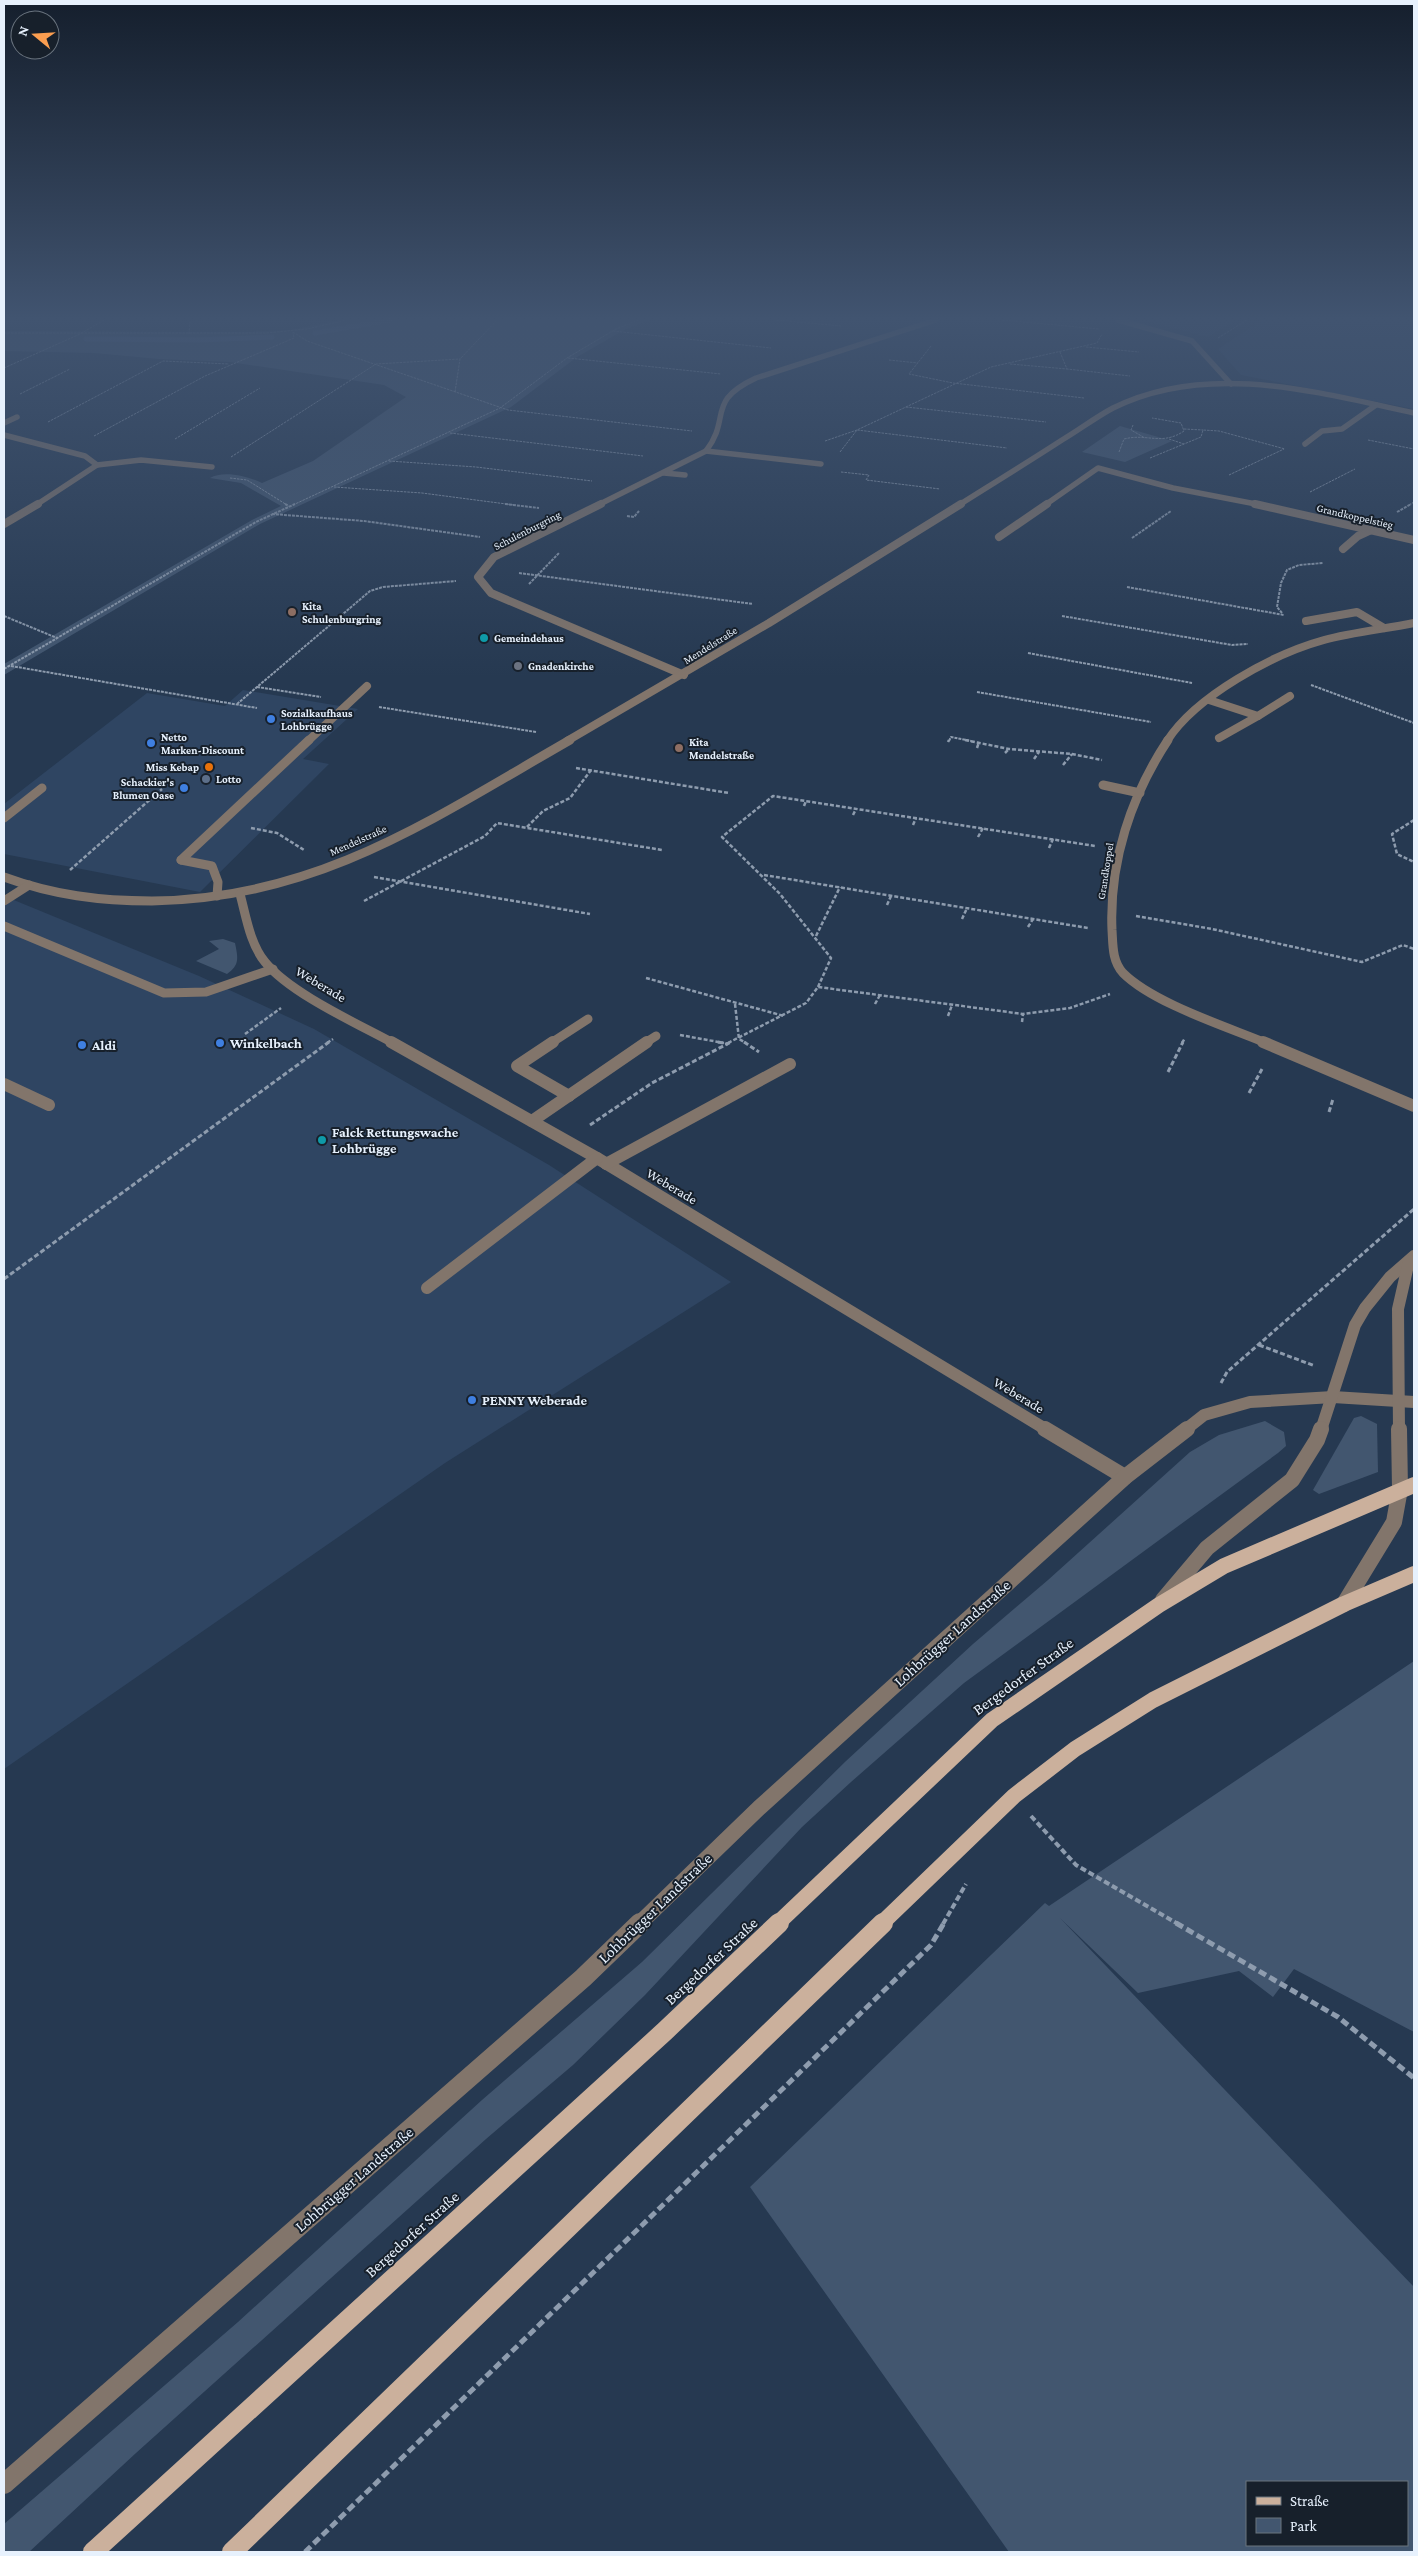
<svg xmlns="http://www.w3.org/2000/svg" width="1418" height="2556" viewBox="0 0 1418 2556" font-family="'Crimson Pro',serif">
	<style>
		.built { fill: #2f4562 }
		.green { fill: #42566f; fill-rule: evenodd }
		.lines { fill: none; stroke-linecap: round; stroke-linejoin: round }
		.stream { stroke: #586c92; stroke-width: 5 }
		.path-far5 { stroke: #8e9cae; stroke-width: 1; stroke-dasharray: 2.5 1; stroke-linecap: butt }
		.path-far4 { stroke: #8e9cae; stroke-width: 2; stroke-dasharray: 3 1; stroke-linecap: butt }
		.path-far3 { stroke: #8e9cae; stroke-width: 2.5; stroke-dasharray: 4 2; stroke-linecap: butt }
		.path-far2 { stroke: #8e9cae; stroke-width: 3; stroke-dasharray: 5 2.5; stroke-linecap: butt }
		.path-far1 { stroke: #8e9cae; stroke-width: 4; stroke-dasharray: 6 3; stroke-linecap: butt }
		.path { stroke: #8e9cae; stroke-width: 5; stroke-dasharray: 8 4; stroke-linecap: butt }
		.minor-far5 { stroke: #82756b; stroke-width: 5.5 }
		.minor-far4 { stroke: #82756b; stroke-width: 8 }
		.minor-far3 { stroke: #82756b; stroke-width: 9 }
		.minor-far2 { stroke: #82756b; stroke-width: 12 }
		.minor-far1 { stroke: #82756b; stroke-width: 16 }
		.minor { stroke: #82756b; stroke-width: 20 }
		.major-far1 { stroke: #cbb09c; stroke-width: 16 }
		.major { stroke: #cbb09c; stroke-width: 20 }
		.education-dot { fill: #8d6e63; stroke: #17202b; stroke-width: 2 }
		.culture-dot { fill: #0f9aa8; stroke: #17202b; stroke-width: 2 }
		.worship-dot { fill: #6b7280; stroke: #17202b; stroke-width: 2 }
		.shop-dot { fill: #3f7fe0; stroke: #17202b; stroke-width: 2 }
		.food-dot { fill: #e8710a; stroke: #17202b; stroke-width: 2 }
		.service-dot { fill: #5c6f8a; stroke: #17202b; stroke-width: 2 }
		.labels { text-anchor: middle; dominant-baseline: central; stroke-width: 4; stroke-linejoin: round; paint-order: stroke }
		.far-street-label { font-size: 11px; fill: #e7f1fd; stroke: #17202b }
		.far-poi-label { font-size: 11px; font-weight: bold; fill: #e7f1fd; stroke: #17202b; text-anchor: start }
		.street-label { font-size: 14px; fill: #e7f1fd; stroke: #17202b }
		.poi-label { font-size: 14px; font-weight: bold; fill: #e7f1fd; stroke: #17202b; text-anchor: start }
		.near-street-label { font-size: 16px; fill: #e7f1fd; stroke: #17202b }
	</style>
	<rect width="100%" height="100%" fill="#263951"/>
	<!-- built -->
	<g class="built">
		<polygon points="1141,320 1236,320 1208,337"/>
		<polygon points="1262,320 1414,320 1414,409 1241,375 1218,349"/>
		<polygon points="243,690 358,709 303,759 329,764 200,892 4,854 4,804 147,693 225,706"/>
		<polygon points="4,896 199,976 314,1029 549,1165 731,1282 445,1463 4,1769"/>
	</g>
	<!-- green -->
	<g class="green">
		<path d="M340,320H650L624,330L577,357L511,407L260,524L4,675V664L252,520L281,506L241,483L210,478C223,470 248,476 262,483L313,461L406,397L384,385L230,362L159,359L94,353L4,351V331L244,332L290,330Z"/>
		<polygon points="1120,426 1172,441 1125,462 1082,452"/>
		<path d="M223,939L235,943C238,958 240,965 227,974L196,961L219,949L209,941Z"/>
		<polygon points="1361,1416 1377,1424 1378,1472 1319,1494 1313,1490 1354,1418"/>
		<polygon points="1265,1421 1284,1432 1286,1446 1278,1453 964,1683 851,1782 802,1827 645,1995 573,2065 486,2139 136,2453 29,2552 4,2552 4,2524 238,2322 482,2100 642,1962 846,1761 973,1644 1048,1580 1190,1452 1219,1435"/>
		<path d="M1414,1661V2032L1294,1969L1273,1997L1239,1971L1138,1993L1060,1918L1414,2287V2552H1009L750,2187L1045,1903L1049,1906ZM1247,2482H1407V2545H1247Z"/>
	</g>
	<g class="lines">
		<!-- stream -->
		<g class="stream">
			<polyline points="315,333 390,320"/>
			<polyline points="86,339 198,340 272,337"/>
		</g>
		<!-- path-far5 -->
		<g class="path-far5">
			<polyline points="776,320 841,326"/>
			<polyline points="1002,320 1099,329"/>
			<polyline points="613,331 771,348"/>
			<polyline points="293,332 307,341 508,410 692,431"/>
			<polyline points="4,333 266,333 307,329 347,320"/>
			<polyline points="189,334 190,320"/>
			<polyline points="1218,338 1247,320"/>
			<polyline points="931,346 909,374 953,383 1084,398"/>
			<polyline points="1086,347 1139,352"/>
			<polyline points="1060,352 1067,369 1130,376"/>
			<polyline points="568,358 721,374"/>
			<polyline points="889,360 918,363"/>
			<polyline points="1010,364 1067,369"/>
			<polyline points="4,368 80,334 104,320"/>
			<polyline points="455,392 460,359 497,320"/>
			<polyline points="20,394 70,369"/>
			<polyline points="906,407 1046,422"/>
			<polyline points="48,422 163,361 229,364"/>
			<polyline points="1133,425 1131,430 1145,438"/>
			<polyline points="1184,429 1203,430"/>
			<polyline points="450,433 643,456"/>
			<polyline points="94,436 205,376 294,338 293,332"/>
			<polyline points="175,439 260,388"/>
			<polyline points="1169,439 1184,444"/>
			<polyline points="1368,440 1414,449"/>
			<polyline points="825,441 857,430 991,367 1097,343 1102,334"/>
			<polyline points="840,452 857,430 1007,448"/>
			<path d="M1119,452L1124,439C1147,433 1162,446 1184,431L1181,423L1152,418"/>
			<polyline points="231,457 376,364 460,359"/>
			<polyline points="1150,458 1201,437 1203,430 1219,431 1285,449"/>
			<polyline points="389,461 476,467 592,481"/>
			<polyline points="841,472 869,475 866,480 940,489"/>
			<polyline points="1229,475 1284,449"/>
			<polyline points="230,478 247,480 287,505"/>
			<polyline points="334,487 422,493 514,505"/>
			<polyline points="1310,492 1355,469"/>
			<polyline points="293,505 500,408 567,358 616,329 639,320"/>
			<polyline points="1409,505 1414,502"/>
		</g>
		<!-- path-far4 -->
		<g class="path-far4">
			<polyline points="285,504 289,506"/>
			<polyline points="505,504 539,508"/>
			<polyline points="1397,512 1411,504"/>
			<polyline points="272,514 364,521 480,537"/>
			<polyline points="627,516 634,517 639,511"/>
			<polyline points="1132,538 1171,511"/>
			<polyline points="519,573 753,604"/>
			<polyline points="529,584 559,553"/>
			<polyline points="1127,587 1284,615"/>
			<polyline points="1282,613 1277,607 1281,583 1287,570 1299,565 1323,563"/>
			<polyline points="4,616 57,638"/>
			<polyline points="1062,616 1232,645 1248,644"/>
			<polyline points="1028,653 1192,683"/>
			<polyline points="11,666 257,708"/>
			<polyline points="4,669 256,522 295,504"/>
			<polyline points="1311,685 1414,723"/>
			<polyline points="257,687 321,697"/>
			<polyline points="977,692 1151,722"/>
			<polyline points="237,704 370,591 383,587 456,581"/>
			<polyline points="379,707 536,732"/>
			<polyline points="949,741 951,737 971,741"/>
		</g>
		<!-- path-far3 -->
		<g class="path-far3">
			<polyline points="965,740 1009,749 1072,754 1102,760"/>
			<polyline points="948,742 949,740"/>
			<polyline points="977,748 979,742"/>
			<polyline points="1005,753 1009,749"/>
			<polyline points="1034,759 1039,752"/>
			<polyline points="1063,765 1072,754"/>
			<polyline points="576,768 729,793"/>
			<polyline points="804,806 806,801"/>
			<polyline points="853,815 856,809"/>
			<polyline points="1414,820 1392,834 1397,854 1414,862"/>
			<polyline points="913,825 916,818"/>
			<polyline points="527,827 543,811 570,798 591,770"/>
			<polyline points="251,828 277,833 304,850"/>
			<polyline points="978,837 983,828"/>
			<polyline points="1049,848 1053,839"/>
			<polyline points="70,870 162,789"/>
			<polyline points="764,875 1088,928"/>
			<polyline points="374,877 590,914"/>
			<polyline points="364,901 485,836 497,823 662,850"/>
			<polyline points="887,905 891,896"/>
			<polyline points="1136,916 1212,929 1362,962 1403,945 1414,949"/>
			<polyline points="962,919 967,908"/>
			<polyline points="1028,927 1033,919"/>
			<polyline points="816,936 840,887"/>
			<polyline points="646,978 784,1016"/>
			<polyline points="818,987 831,958 780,894 722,837 773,796 1095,846"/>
			<polyline points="735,1004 739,1039 746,1043"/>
			<polyline points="875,1004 880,995"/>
			<polyline points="948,1016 952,1005"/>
			<polyline points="1022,1022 1023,1014"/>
			<polyline points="245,1034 281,1008"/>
			<polyline points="680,1035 724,1043"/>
			<polyline points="327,1043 333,1039"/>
			<polyline points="728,1043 806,1003 818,987 1023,1014 1070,1008 1110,994"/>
			<polyline points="1182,1043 1185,1038"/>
		</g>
		<!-- path-far2 -->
		<g class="path-far2">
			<polyline points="718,1042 728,1044"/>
			<polyline points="744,1042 759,1052"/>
			<polyline points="1168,1072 1183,1042"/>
			<polyline points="1249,1093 1262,1069"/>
			<polyline points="1329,1112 1333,1099"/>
			<polyline points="590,1125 652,1083 731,1042"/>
			<polyline points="4,1279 329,1042"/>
			<polyline points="1259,1345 1315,1366"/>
			<polyline points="1221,1383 1227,1372 1414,1209"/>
		</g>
		<!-- path-far1 -->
		<g class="path-far1">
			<polyline points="1031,1816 1076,1865 1178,1924"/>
			<polyline points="943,1924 966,1884"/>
		</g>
		<!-- path -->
		<g class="path">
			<polyline points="1176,1923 1338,2017 1414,2078"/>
			<polyline points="305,2552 931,1945 944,1923"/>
		</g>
		<!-- minor-far5 -->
		<g class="minor-far5">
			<polyline points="1118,320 1192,341 1231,384"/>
			<polyline points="4,423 17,417"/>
			<polyline points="4,435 85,456 97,465 36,505"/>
			<polyline points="1305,444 1322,431 1342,429 1376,405"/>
			<polyline points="706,451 821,464"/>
			<polyline points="97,465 141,460 212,467"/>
			<polyline points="664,473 685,475"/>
			<path d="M598,505L706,451C732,417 705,402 756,378L936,320"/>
			<path d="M959,505C994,483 1028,462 1062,440C1079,430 1096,417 1113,408C1207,361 1317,392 1414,413"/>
			<polyline points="1045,505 1098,468 1173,488 1261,505"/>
		</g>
		<!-- minor-far4 -->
		<g class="minor-far4">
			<polyline points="601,504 494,557 478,577 491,593 684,675"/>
			<polyline points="1255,504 1414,540"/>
			<polyline points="4,524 38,504"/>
			<polyline points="999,537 1047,504"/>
			<polyline points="1343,549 1358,536 1371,530"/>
			<polyline points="1306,621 1357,612 1384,628"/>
			<polyline points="1209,700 1258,716 1290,696"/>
			<polyline points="1219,738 1258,716"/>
			<polyline points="308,741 367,686"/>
			<polyline points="567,741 769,623 961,504"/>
			<path d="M1167,741C1196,696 1273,654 1324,640C1353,632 1385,629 1414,623"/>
		</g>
		<!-- minor-far3 -->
		<g class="minor-far3">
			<path d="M1168,740C1131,796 1109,862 1112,930C1113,945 1112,961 1123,973C1153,1003 1225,1026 1266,1043"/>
			<polyline points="1103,785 1140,793"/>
			<polyline points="4,818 42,788"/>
			<polyline points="181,860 309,740"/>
			<polyline points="181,860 212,866 218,882 217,896"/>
			<path d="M4,877C53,895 100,901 152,901C318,899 432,819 570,740"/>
			<path d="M240,894C246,916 250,944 265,962C290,993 356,1023 393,1043"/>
			<polyline points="4,901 29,885"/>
			<polyline points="4,926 164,993 206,992 273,969"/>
			<polyline points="551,1043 588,1019"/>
			<polyline points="645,1043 656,1036"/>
		</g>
		<!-- minor-far2 -->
		<g class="minor-far2">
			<polyline points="391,1042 597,1158 1047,1430"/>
			<polyline points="553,1042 517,1066 569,1096"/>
			<polyline points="1263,1042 1414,1106"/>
			<polyline points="4,1084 49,1105"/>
			<polyline points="532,1121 647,1042"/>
			<polyline points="606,1164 790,1064"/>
			<polyline points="427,1288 597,1158"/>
			<polyline points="1185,1430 1204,1415 1250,1402 1333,1397 1414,1402"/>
			<polyline points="1321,1430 1355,1325 1365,1308 1390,1277 1414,1256"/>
			<polyline points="1399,1430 1398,1309 1409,1261"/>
		</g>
		<!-- minor-far1 -->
		<g class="minor-far1">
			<polyline points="1045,1429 1125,1477"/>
			<polyline points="1163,1600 1207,1548 1292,1480 1317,1440 1321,1429"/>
			<polyline points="1344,1604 1394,1522 1400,1489 1399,1429"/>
			<polyline points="639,1924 759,1808 1125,1477 1187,1429"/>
		</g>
		<!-- minor -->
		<polyline class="minor" points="4,2484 583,1978 640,1923"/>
		<!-- major-far1 -->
		<g class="major-far1">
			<polyline points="777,1924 992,1720 1159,1605 1224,1566 1414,1485"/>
			<polyline points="881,1924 1014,1796 1075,1749 1153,1700 1344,1604 1414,1574"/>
		</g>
		<!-- major -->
		<g class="major">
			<polyline points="93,2552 665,2031 779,1923"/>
			<polyline points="232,2552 883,1923"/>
		</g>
	</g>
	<!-- sky -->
	<linearGradient id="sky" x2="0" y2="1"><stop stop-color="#151f2d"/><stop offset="0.47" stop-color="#415470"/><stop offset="1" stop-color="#415470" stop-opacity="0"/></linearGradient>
	<rect width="1418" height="677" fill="url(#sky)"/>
	<!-- markers -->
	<g class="education-dot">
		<circle cx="292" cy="612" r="5"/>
		<circle cx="679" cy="748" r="5"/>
	</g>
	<g class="culture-dot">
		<circle cx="484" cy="638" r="5"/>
		<circle cx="322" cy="1140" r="5"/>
	</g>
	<circle class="worship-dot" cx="518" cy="666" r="5"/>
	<g class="shop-dot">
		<circle cx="271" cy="719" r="5"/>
		<circle cx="151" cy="743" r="5"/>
		<circle cx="184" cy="788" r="5"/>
		<circle cx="220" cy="1043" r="5"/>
		<circle cx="82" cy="1045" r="5"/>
		<circle cx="472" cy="1400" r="5"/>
	</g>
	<circle class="food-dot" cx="209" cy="767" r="5"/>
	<circle class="service-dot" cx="206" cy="779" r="5"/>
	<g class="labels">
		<!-- far-street labels -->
		<g class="far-street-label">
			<text transform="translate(1355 516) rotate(13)">Grandkoppelstieg</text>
			<text transform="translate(527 530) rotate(-27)">Schulenburgring</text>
			<text transform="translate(710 645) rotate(-32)">Mendelstraße</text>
			<text transform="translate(358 840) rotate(-24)">Mendelstraße</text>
			<text transform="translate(1105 871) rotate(-81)">Grandkoppel</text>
		</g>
		<!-- far-poi labels -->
		<g class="far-poi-label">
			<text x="302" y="606">Kita<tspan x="302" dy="13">Schulenburgring</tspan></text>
			<text x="494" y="638">Gemeindehaus</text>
			<text x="528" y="666">Gnadenkirche</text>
			<text x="281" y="713">Sozialkaufhaus<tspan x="281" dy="13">Lohbrügge</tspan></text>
			<text x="161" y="737">Netto<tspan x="161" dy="13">Marken-Discount</tspan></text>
			<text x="689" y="742">Kita<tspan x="689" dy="13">Mendelstraße</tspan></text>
			<text x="199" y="767" text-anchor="end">Miss Kebap</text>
			<text x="216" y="779">Lotto</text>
			<text x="174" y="782" text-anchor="end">Schackier's<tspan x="174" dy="13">Blumen Oase</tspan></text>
		</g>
		<!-- street labels -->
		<g class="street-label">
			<text transform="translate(321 984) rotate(31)">Weberade</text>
			<text transform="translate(672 1186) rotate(31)">Weberade</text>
			<text transform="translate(1019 1395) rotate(31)">Weberade</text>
		</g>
		<!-- poi labels -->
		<g class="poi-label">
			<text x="230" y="1043">Winkelbach</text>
			<text x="92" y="1045">Aldi</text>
			<text x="332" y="1132">Falck Rettungswache<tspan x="332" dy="16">Lohbrügge</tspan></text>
			<text x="482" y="1400">PENNY Weberade</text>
		</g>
		<!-- near-street labels -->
		<g class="near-street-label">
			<text transform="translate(952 1633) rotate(-42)">Lohbrügger Landstraße</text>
			<text transform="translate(1023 1676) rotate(-36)">Bergedorfer Straße</text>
			<text transform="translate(655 1908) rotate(-44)">Lohbrügger Landstraße</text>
			<text transform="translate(711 1961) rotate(-43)">Bergedorfer Straße</text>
			<text transform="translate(354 2179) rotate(-41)">Lohbrügger Landstraße</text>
			<text transform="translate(412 2234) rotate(-42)">Bergedorfer Straße</text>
		</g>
	</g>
	<!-- border -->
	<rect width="1418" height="2556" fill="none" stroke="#e7f1fd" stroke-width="10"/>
	<!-- legend -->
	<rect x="1246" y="2481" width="162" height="65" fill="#17202b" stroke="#6a747f"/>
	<rect x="1256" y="2497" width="25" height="8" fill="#cbb09c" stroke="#6a747f"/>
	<text x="1290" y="2506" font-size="15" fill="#e7f1fd">Straße</text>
	<rect x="1256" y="2518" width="25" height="15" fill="#42566f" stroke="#6a747f"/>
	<text x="1290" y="2531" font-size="15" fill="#e7f1fd">Park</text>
	<!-- north arrow -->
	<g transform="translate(35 35) rotate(288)"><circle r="24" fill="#17202b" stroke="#6a747f"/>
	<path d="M0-4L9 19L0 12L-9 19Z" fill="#fb9e50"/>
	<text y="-8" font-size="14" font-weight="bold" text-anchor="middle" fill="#e7f1fd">N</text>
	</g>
</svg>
